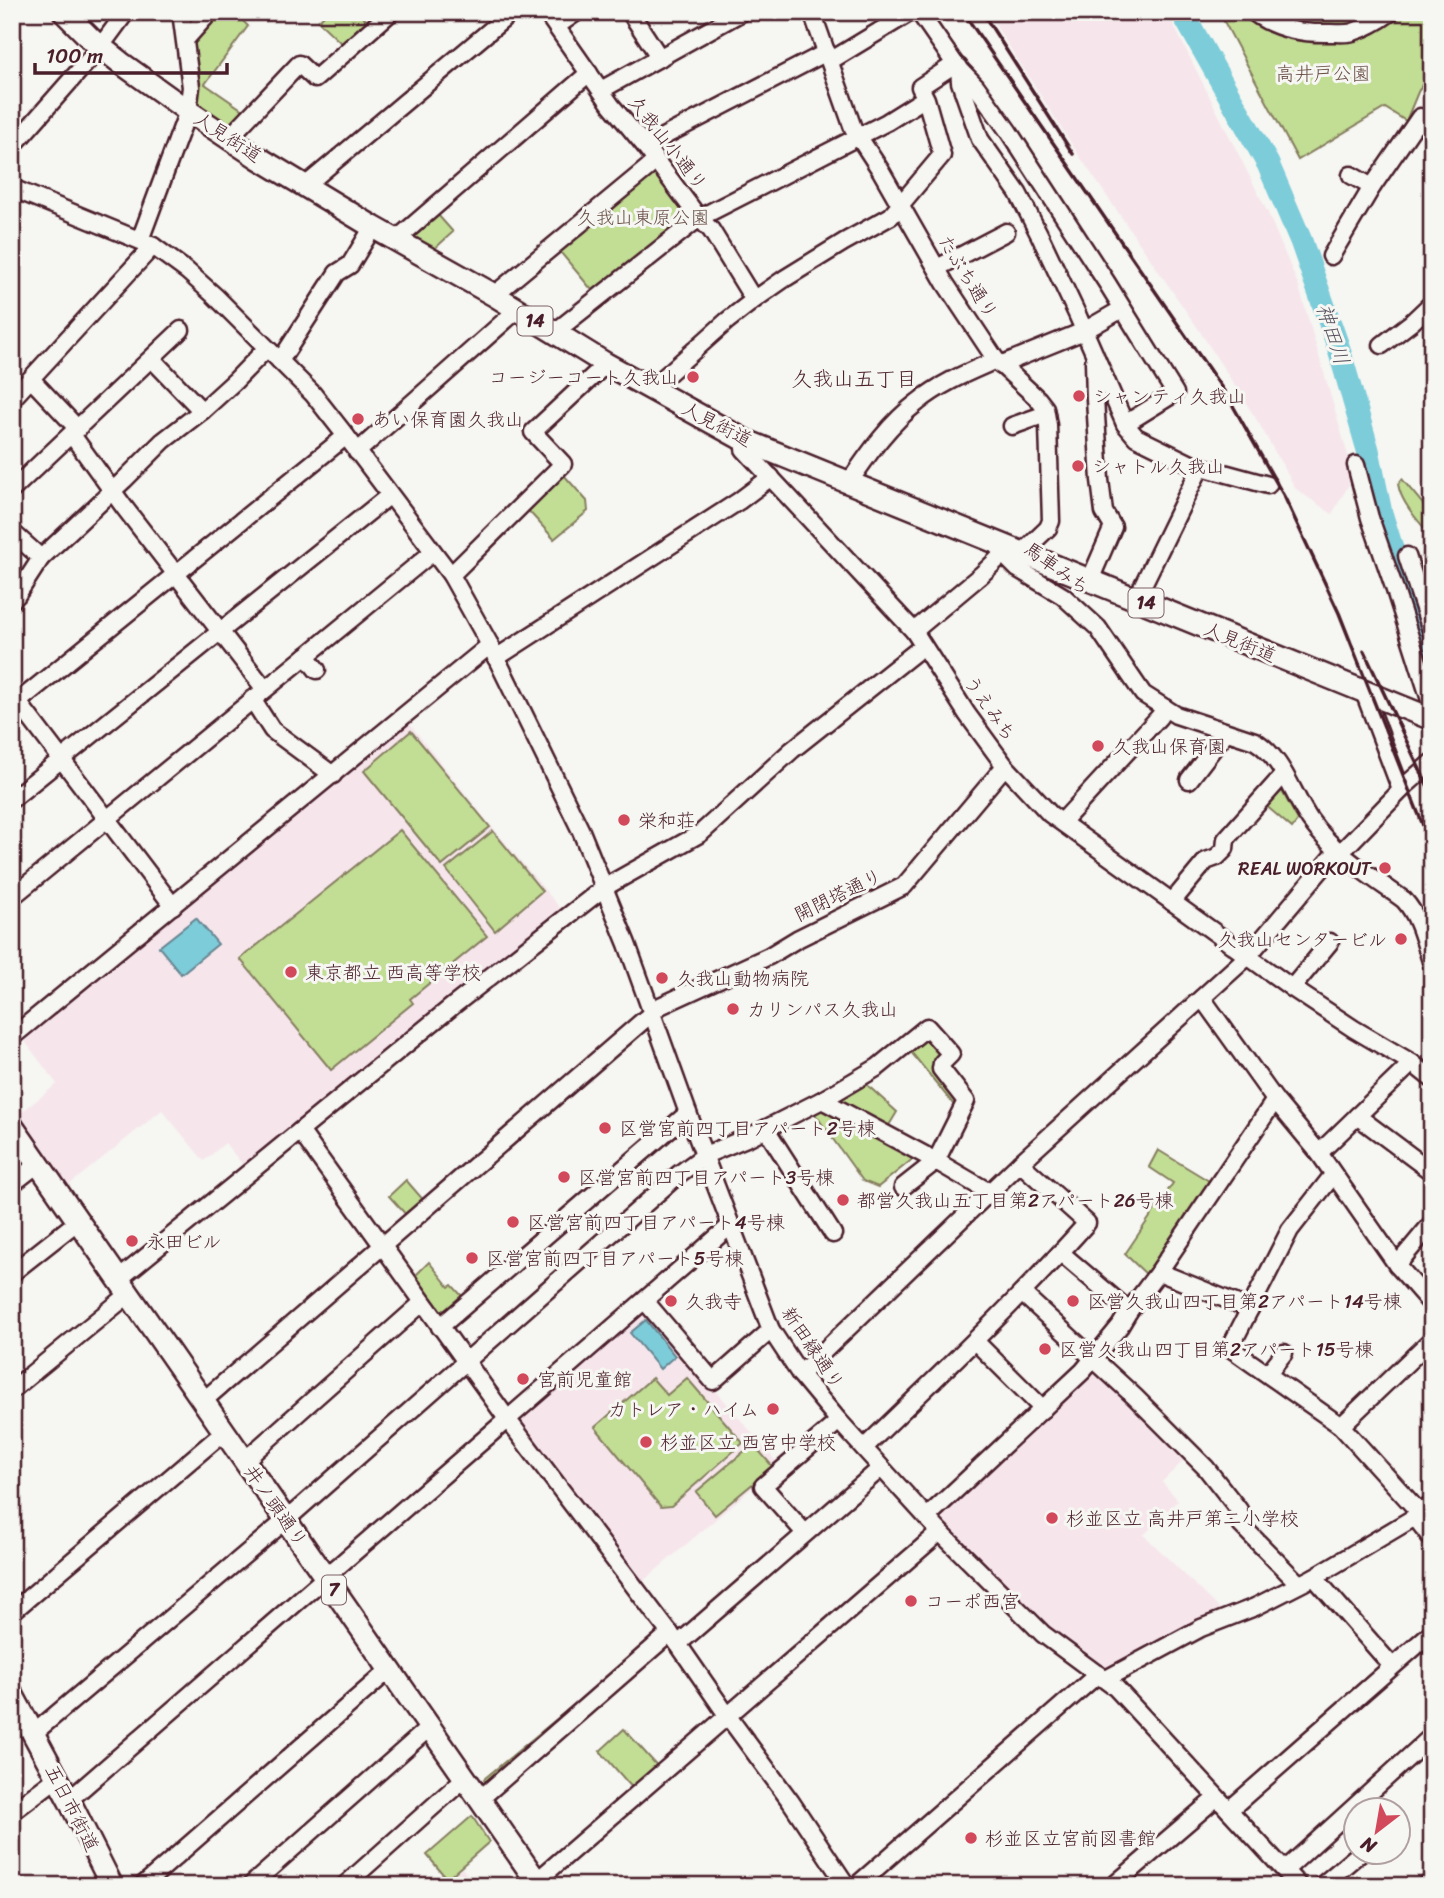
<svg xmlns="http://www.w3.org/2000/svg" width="1444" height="1898" viewBox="0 0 1444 1898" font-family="Sriracha,'Klee One',sans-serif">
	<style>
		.built { fill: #f6e6ec }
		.green { fill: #c2dd94; stroke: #867e60; stroke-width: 2 }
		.water { fill: #7dccd9; stroke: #698793; stroke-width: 2 }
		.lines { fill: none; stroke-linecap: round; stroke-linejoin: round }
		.river { stroke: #7dccd9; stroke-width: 23 }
		.minor-casing { stroke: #4a1f2b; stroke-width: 21 }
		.major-casing { stroke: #4a1f2b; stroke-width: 26 }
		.minor { stroke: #f6f6f2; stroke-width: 16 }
		.major { stroke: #f6f6f2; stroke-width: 21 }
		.rail { stroke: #4a1f2b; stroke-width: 3.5 }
		.poi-dot { fill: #d1495b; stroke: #f6f6f2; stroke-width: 2.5 }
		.labels { text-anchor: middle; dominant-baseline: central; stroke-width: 6; stroke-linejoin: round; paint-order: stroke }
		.shield { fill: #f6f6f2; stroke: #7e6067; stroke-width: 2 }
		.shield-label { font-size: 18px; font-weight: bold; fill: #4a1f2b }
		.park-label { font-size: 19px; fill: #684e45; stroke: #f6f6f2 }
		.street-label { font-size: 19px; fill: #4a1f2b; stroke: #f6f6f2 }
		.poi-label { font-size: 19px; fill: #4a1f2b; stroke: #f6f6f2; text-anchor: start }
		.water-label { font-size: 21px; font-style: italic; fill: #59535f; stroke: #f6f6f2 }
		.neighbourhood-label { font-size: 21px; fill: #4a1f2b; stroke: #f6f6f2 }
	</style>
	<rect width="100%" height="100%" fill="#f6f6f2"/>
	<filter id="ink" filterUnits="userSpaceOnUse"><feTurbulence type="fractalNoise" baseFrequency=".0143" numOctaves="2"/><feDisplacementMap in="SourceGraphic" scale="14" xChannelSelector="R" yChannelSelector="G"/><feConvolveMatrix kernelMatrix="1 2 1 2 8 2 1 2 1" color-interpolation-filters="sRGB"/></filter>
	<g filter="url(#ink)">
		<!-- built -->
		<g class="built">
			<polygon points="987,12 1167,12 1268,213 1299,287 1354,476 1332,514 1296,489 1258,422 1199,330 1080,157"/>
			<polygon points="409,723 488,822 560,908 243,1165 225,1143 204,1161 162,1110 69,1185 18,1115 57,1084 20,1035"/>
			<polygon points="644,1306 779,1465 641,1583 515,1419"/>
			<polygon points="1092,1374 1099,1375 1183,1461 1162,1482 1178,1500 1144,1535 1223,1612 1107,1672 1051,1630 1011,1595 943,1525 944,1511"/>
			<polygon points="462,1868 476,1886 442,1886"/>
		</g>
		<!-- green -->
		<g class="green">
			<polygon points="212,12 234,12 248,26 205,84 247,113 231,130 195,106 189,38"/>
			<polygon points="327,12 358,12 371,25 351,44 342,44 318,21"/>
			<polygon points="1219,12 1432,12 1432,68 1418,92 1406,121 1385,108 1298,160"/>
			<polygon points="656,169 692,215 596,295 556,247"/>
			<polygon points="438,215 453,232 431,252 410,241 411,235"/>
			<polygon points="563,474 587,501 588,511 554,539 526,508"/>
			<path d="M1402,479L1432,515V537C1419,522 1401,503 1398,484Z"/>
			<polygon points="411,731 490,827 442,866 364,771"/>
			<polygon points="1279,786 1298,820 1292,828 1264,804"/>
			<polygon points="400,830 487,936 410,999 413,1003 331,1070 240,959"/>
			<polygon points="493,831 542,891 495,931 446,869"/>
			<path d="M929,1036C942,1052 963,1089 957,1109L907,1047Z"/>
			<polygon points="865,1083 897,1112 888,1127 842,1101 843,1097"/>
			<polygon points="821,1110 914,1158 878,1187 863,1181 815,1114"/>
			<polygon points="1158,1150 1214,1184 1150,1278 1125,1254 1173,1183 1149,1167"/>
			<polygon points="406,1180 426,1203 408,1217 389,1196"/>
			<polygon points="429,1262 449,1287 452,1285 463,1297 445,1310 439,1310 423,1288 416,1275"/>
			<polygon points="652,1378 667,1395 687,1378 743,1443 671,1506 661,1507 595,1427"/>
			<polygon points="753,1444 773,1467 715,1515 696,1492"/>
			<polygon points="663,1631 489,1786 484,1779"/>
			<polygon points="624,1729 660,1769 635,1791 600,1751"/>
			<polygon points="472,1816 489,1842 447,1879 427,1855"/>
		</g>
		<!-- water -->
		<g class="water">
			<polygon points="196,918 218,944 181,974 159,947"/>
			<polygon points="646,1320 675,1356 660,1369 630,1333"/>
		</g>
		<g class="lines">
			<!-- river -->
			<polyline class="river" points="1182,12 1268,164 1301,241 1338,346 1368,450 1381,513 1432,676"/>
			<!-- minor casing -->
			<g class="minor-casing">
				<g id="minor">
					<polyline points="546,12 611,105 645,146 699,218 711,230 754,300"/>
					<polyline points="630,12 660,58"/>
					<polyline points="812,12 853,128 881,171 945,283 996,360 1038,399 1045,408 1048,425 1051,521 1048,528 1023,552"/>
					<polyline points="919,12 955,64 976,86 1009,132 1107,283 1175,393 1125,424 1136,437 1191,464 1268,485"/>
					<path d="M1253,12C1276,30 1303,34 1331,33C1338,33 1346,34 1353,32C1366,28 1380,20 1391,12"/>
					<polyline points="557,26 577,12"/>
					<polyline points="186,39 210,12"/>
					<polyline points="830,61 911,12"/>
					<polyline points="959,67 960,82 980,139 1018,193 1039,234 1077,314 1125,424"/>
					<polyline points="601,90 742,12"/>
					<polyline points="229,138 299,64 315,79 391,12"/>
					<polyline points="645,146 827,52"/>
					<polyline points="12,147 101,46 126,12"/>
					<polyline points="1351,175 1372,187"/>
					<polyline points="305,186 512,12"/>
					<polyline points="12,188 153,246 187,271 215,296 313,394 346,436 451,575 490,645 581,831 627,944 688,1113 771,1330 800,1374 839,1421 940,1532 1043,1634 1116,1688 1299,1886"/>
					<polyline points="140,240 188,111 191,87 181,12"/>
					<polyline points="396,240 589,73"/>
					<polyline points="1331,256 1372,187 1420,117 1432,134"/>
					<polyline points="937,268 1006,232"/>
					<polyline points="494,295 656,161"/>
					<polyline points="555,332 699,218 887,122 919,102"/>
					<polyline points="1382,345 1412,322 1432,303"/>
					<polyline points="152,359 202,411"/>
					<polyline points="280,361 337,273 350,265 373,227"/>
					<polyline points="1000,365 1084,331 1122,309"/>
					<polyline points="31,379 78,429"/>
					<polyline points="651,389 727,321 754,300 784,279 844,242 891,216 942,155 926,99 920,87 955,64"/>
					<polyline points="12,399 153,246"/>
					<polyline points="1012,426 1046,414"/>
					<polyline points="72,435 124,507 264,688"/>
					<polyline points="744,440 744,449 914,631 967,714 1005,766 1050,814 1292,988 1354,1029 1412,1063 1432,1079"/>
					<polyline points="357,452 517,310"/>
					<polyline points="1356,465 1370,518 1394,587 1432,706"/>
					<path d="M850,481C869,453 890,423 918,402C941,383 969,372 996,360"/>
					<polyline points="12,490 181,330"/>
					<polyline points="12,532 41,558"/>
					<path d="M999,542L1003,554L1018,569L1063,596L1098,628L1143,694L1176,715L1255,741C1283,758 1292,794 1310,820C1334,854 1371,876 1404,900C1421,919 1424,942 1432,964"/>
					<polyline points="1407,556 1432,633"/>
					<polyline points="451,575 563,464 533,432 606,364"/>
					<polyline points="1090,580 1113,527 1104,512 1100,480 1095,399 1094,361"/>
					<polyline points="1136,599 1201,466"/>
					<polyline points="12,600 17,595 41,558 124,480 163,441 202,411 235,381 266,349"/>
					<polyline points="914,631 981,575 1003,554"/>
					<polyline points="306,656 317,670"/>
					<polyline points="496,658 739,501 771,477"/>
					<polyline points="1364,692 1401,790"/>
					<polyline points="12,694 173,906"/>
					<polyline points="252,699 272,730 333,775"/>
					<polyline points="19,701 346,436"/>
					<polyline points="1189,780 1226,732"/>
					<polyline points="12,799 390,495"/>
					<polyline points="1062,822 1159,717 1165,708"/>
					<polyline points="12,897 433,552"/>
					<polyline points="1172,902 1206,861 1217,857 1225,849 1226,839 1284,774"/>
					<polyline points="1292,988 1330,942"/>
					<polyline points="1202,998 1275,1100 1319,1153 1397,1265 1432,1305"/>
					<polyline points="12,1037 490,645"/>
					<polyline points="822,1100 936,1161 989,1192"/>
					<polyline points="1357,1116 1432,1172"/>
					<polyline points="766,1129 833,1234"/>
					<polyline points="300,1131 508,1420 678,1644 727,1715 791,1802 847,1886"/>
					<polyline points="1319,1153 1412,1063"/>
					<polyline points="1333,1175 1290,1230 1230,1348 1341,1426 1420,1513"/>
					<polyline points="12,1184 38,1164"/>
					<polyline points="1061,1253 1129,1311"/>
					<polyline points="1397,1265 1432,1223"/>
					<polyline points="1159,1272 1250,1309"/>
					<polyline points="12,1273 78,1221"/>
					<polyline points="119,1279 454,1005 605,887 701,833 792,750 923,646"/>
					<polyline points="1022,1293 1135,1397 1206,1468 1239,1510 1241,1525 1299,1584"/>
					<polyline points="645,1301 713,1381 771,1330"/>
					<polyline points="440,1327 688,1113"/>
					<polyline points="975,1341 1043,1409"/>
					<polyline points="1268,1373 1284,1353"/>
					<polyline points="800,1374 1020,1163 1248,956 1330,859 1346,847 1406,785 1432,762"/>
					<polyline points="12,1390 129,1294"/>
					<polyline points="203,1401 660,1006 769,956 797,939 904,886 1005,766"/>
					<polyline points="1341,1426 1432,1339"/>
					<path d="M864,1448C940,1374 1017,1302 1087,1223L1020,1163"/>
					<polyline points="244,1461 422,1303"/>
					<polyline points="927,1517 1083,1371 1120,1326 1129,1311 1160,1270 1275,1100"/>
					<polyline points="1415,1517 1432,1539"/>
					<polyline points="805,1533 763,1486 839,1421"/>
					<polyline points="1314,1577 1392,1666"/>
					<polyline points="12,1612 224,1432"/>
					<polyline points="678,1644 881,1468"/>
					<polyline points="1106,1679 1201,1628 1255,1607 1314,1577 1415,1517 1432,1504"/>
					<polyline points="34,1733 286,1520 679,1174 705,1155 751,1136 822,1100 878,1067 927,1027 951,1054 942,1063 941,1069 966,1101 936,1161 903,1187"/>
					<polyline points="480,1799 670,1633"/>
					<polyline points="69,1800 731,1225"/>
					<polyline points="1229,1810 1432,1632"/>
					<polyline points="12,1812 57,1778"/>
					<polyline points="1285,1870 1432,1736"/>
					<polyline points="142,1886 389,1670"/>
					<polyline points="250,1886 430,1727"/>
					<polyline points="344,1886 465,1778"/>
					<polyline points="531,1886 940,1532"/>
					<polyline points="856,1886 1098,1674"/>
					<polyline points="1113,1886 1216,1798"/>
					<polyline points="1321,1886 1360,1853"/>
					<polyline points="1426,1886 1432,1881"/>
				</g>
			</g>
			<!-- major casing -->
			<g class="major-casing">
				<g id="major">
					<polyline points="64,12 92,40 121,63 188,111 257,157 373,227 494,295 606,364 744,440 1432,719"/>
					<polyline points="12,1126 540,1886"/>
					<polyline points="12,1694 69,1800 112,1886"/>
				</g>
			</g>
			<!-- minor -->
			<use href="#minor" class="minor"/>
			<!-- major -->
			<use href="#major" class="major"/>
			<!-- rail -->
			<g class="rail">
				<polyline points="963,12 1228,397 1285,498 1339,613 1432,848"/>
				<polyline points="982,12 1073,154"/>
				<polyline points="1364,651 1432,795"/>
			</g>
		</g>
	</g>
	<!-- markers -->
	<g class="poi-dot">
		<circle cx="693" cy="377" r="7"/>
		<circle cx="1079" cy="396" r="7"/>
		<circle cx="358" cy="419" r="7"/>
		<circle cx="1078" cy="466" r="7"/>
		<circle cx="1098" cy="746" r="7"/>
		<circle cx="624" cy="820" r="7"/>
		<circle cx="1385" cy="868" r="7"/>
		<circle cx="1401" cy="939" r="7"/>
		<circle cx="291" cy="972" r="7"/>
		<circle cx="662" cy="978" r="7"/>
		<circle cx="733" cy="1009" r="7"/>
		<circle cx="605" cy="1128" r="7"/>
		<circle cx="564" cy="1177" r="7"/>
		<circle cx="843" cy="1200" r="7"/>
		<circle cx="513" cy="1222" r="7"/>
		<circle cx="132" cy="1241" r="7"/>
		<circle cx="472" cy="1258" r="7"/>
		<circle cx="671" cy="1301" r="7"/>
		<circle cx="1073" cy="1301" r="7"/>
		<circle cx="1045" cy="1349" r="7"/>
		<circle cx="523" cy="1379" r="7"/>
		<circle cx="773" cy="1409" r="7"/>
		<circle cx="646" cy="1442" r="7"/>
		<circle cx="1052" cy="1518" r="7"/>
		<circle cx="911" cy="1601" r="7"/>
		<circle cx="971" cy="1838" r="7"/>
	</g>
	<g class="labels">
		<!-- shield labels -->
		<g class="shield">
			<rect x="517.5" y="306.5" width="35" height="29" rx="5"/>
			<rect x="1128.5" y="588.5" width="35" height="29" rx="5"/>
			<rect x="322" y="1575.5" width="24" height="29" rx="5"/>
		</g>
		<g class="shield-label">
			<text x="535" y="321">14</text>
			<text x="1146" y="603">14</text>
			<text x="334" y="1590">7</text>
		</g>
		<!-- park labels -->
		<g class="park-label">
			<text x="1323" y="73">高井戸公園</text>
			<text x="643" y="217">久我山東原公園</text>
		</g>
		<!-- street labels -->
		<g class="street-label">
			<text transform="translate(228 137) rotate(33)">人見街道</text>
			<text transform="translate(668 143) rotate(52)">久我山小通り</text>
			<text transform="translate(968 277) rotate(58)">たぶち通り</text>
			<text transform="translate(717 424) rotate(27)">人見街道</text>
			<text transform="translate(1057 568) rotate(36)">馬車みち</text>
			<text transform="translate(1240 642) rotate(22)">人見街道</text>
			<text transform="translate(990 708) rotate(55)">うえみち</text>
			<text transform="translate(838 895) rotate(-26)">開閉塔通り</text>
			<text transform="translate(813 1348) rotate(56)">新田縁通り</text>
			<text transform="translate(276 1506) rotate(55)">井ノ頭通り</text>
			<text transform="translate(72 1808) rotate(63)">五日市街道</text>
		</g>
		<!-- poi labels -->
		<g class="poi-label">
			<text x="679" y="377" text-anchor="end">コージーコート久我山</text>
			<text x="1093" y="396">シャンティ久我山</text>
			<text x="372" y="419">あい保育園久我山</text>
			<text x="1092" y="466">シャトル久我山</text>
			<text x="1112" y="746">久我山保育園</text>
			<text x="638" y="820">栄和荘</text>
			<text x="1371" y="868" text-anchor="end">REAL WORKOUT</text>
			<text x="1387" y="939" text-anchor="end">久我山センタービル</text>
			<text x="305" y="972">東京都立 西高等学校</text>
			<text x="676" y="978">久我山動物病院</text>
			<text x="747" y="1009">カリンパス久我山</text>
			<text x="619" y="1128">区営宮前四丁目アパート2号棟</text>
			<text x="578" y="1177">区営宮前四丁目アパート3号棟</text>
			<text x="857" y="1200">都営久我山五丁目第2アパート26号棟</text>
			<text x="527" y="1222">区営宮前四丁目アパート4号棟</text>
			<text x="146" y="1241">永田ビル</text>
			<text x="486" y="1258">区営宮前四丁目アパート5号棟</text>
			<text x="685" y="1301">久我寺</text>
			<text x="1087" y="1301">区営久我山四丁目第2アパート14号棟</text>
			<text x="1059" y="1349">区営久我山四丁目第2アパート15号棟</text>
			<text x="537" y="1379">宮前児童館</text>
			<text x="759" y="1409" text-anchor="end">カトレア・ハイム</text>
			<text x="660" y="1442">杉並区立 西宮中学校</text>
			<text x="1066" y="1518">杉並区立 高井戸第二小学校</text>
			<text x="925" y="1601">コーポ西宮</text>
			<text x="985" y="1838">杉並区立宮前図書館</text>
		</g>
		<!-- water labels -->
		<g class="water-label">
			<text transform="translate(1333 334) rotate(72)">神田川</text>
		</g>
		<!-- neighbourhood labels -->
		<g class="neighbourhood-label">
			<text x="854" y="379">久我山五丁目</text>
		</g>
	</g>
	<!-- margin -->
	<rect width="1444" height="1898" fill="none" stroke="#f6f6f2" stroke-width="42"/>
	<rect x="21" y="21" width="1402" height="1856" fill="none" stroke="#4a1f2b" stroke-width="2.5" filter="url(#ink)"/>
	<!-- north arrow -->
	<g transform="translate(1377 1831) rotate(211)"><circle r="33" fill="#f6f6f2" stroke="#b1a0a2" stroke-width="2"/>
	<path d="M0-5L12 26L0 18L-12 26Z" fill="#d1495b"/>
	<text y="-10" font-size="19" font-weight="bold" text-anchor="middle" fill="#4a1f2b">N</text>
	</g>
	<!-- scale -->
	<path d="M35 63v10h192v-10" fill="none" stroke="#4a1f2b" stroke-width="3.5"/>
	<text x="46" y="63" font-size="21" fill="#4a1f2b" stroke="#f6f6f2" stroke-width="5" paint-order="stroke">100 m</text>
</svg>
